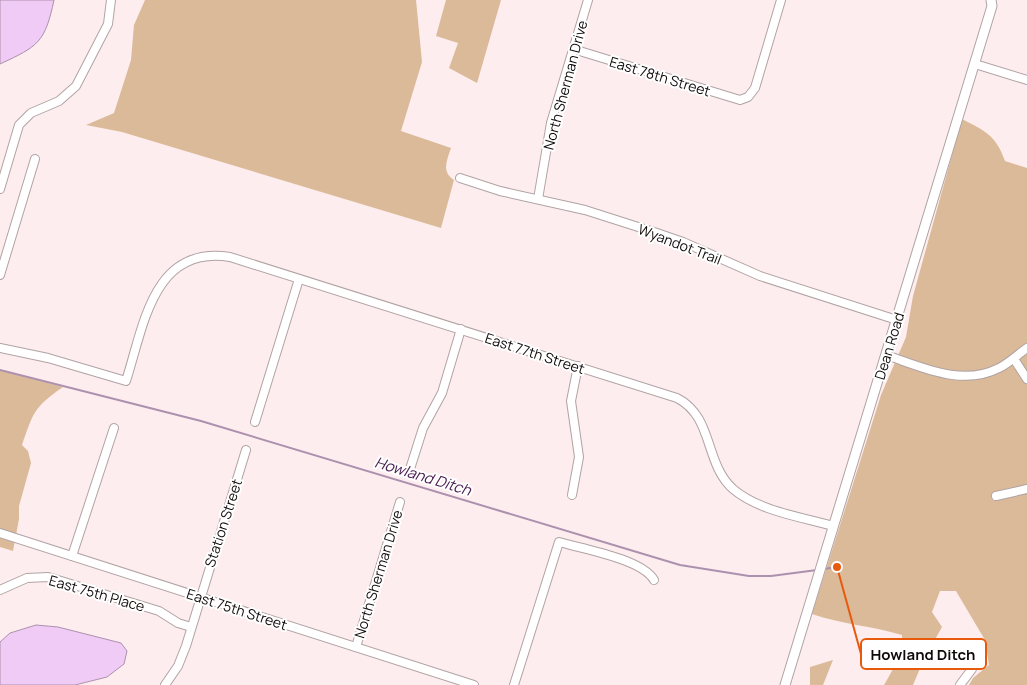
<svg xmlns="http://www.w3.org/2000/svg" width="1027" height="685" viewBox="0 0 1027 685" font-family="Manrope,sans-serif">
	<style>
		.green { fill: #dbba99 }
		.water { fill: #efcbf5; stroke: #ac91ae }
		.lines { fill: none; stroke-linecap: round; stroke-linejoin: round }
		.stream { stroke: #ac91ae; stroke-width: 2 }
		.minor-casing { stroke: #b1a3a4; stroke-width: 10 }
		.tertiary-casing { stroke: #b1a3a4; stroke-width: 11 }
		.minor { stroke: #fff; stroke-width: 8 }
		.tertiary { stroke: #fff; stroke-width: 9 }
		.labels { text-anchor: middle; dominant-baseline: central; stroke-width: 4; stroke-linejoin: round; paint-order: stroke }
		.street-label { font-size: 14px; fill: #0f0a0a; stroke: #fff }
		.water-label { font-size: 15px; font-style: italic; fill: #4b2053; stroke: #fff }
		.leader { fill: none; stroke: #e8590c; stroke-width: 2 }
		.callout-dot { fill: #e8590c; stroke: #fff; stroke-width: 2 }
		.callout { fill: #fff; stroke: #e8590c; stroke-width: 2 }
		.callout-label { font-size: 15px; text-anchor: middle; font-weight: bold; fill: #0f0a0a }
	</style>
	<rect width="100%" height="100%" fill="#fdedee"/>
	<!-- green -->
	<g class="green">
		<path d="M145,0H416L422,62L401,131L451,148C447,160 441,172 454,180L441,228L122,132L86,125L114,113L131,60L134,25Z"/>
		<polygon points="446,0 501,0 477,83 449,68 458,43 436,36"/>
		<path d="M962,119C985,131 996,135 1005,161L1027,168V685H969L973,678L989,665L985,640L956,591H940L932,612L942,627L924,659L913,685H884C893,669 903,654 902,635C872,626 841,624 812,614L881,395L906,337L913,296Z"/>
		<path d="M0,370L63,387C34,407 33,413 22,445L28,451L31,463L19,506V519L13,551L0,547Z"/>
		<polygon points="833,660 823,685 810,685 810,667"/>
	</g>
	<!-- water -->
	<g class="water">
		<path d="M0,0H54C45,42 39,46 0,64Z"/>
		<polygon points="36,625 58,627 121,643 127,651 124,664 107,677 75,685 0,685 0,642 10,633"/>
	</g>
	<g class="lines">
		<!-- stream -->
		<g class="stream">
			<polyline points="0,370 201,421 680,565 749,576 771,576 817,570"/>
			<polyline points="824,569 842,566"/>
		</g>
		<!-- minor casing -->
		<g class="minor-casing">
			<g id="minor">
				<polyline points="573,49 740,100 748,97 755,88 781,0"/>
				<polyline points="975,64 1027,80"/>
				<polyline points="460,178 500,191 585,210 657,233 683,242 760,276 897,320"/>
				<polyline points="0,189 19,125 31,113 59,101 76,86 108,24 111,0"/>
				<polyline points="538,199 551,123 588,0"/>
				<polyline points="0,275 35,159"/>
				<path d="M0,348L48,358L126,381C144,325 153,245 230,257L677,398C714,417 704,463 733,489C759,511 801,517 833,526"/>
				<path d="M886,355C922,367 962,387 999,368C1009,363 1017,355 1027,348"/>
				<polyline points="1014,359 1027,379"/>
				<polyline points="255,422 299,279"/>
				<polyline points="410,469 423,428 442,393 461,329"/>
				<polyline points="572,495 579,457 571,401 578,366"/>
				<polyline points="996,496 1027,489"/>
				<polyline points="0,533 474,685"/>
				<polyline points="72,556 114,428"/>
				<polyline points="0,590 27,578 48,577 159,611 178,623 191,627"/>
				<polyline points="356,647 400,502"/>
				<polyline points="165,685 178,666 186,646 246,450"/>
				<path d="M514,685L559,542C583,549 642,559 654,580"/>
				<polyline points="960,685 972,669"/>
			</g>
		</g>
		<!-- tertiary casing -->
		<g class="tertiary-casing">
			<polyline id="tertiary" points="785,685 992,6 991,0"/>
		</g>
		<!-- minor -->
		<use href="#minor" class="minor"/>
		<!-- tertiary -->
		<use href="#tertiary" class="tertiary"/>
	</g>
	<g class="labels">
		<!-- street labels -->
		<g class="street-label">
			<text transform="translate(660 76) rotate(17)">East 78th Street</text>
			<text transform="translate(565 85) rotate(-75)">North Sherman Drive</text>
			<text transform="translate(680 244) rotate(21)">Wyandot Trail</text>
			<text transform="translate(889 346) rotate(-73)">Dean Road</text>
			<text transform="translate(535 353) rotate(18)">East 77th Street</text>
			<text transform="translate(223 523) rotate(-72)">Station Street</text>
			<text transform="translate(378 574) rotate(-73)">North Sherman Drive</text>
			<text transform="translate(97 593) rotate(16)">East 75th Place</text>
			<text transform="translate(237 609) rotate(18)">East 75th Street</text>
		</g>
		<!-- water labels -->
		<g class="water-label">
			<text transform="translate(423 476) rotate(17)">Howland Ditch</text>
		</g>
	</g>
	<!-- callouts -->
	<path class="leader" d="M837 567L861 654"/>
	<circle class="callout-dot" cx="837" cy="567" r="5"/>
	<rect class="callout" x="861" y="639" width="125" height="30" rx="5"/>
	<g class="callout-label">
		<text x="923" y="660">Howland Ditch</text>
	</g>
</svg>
